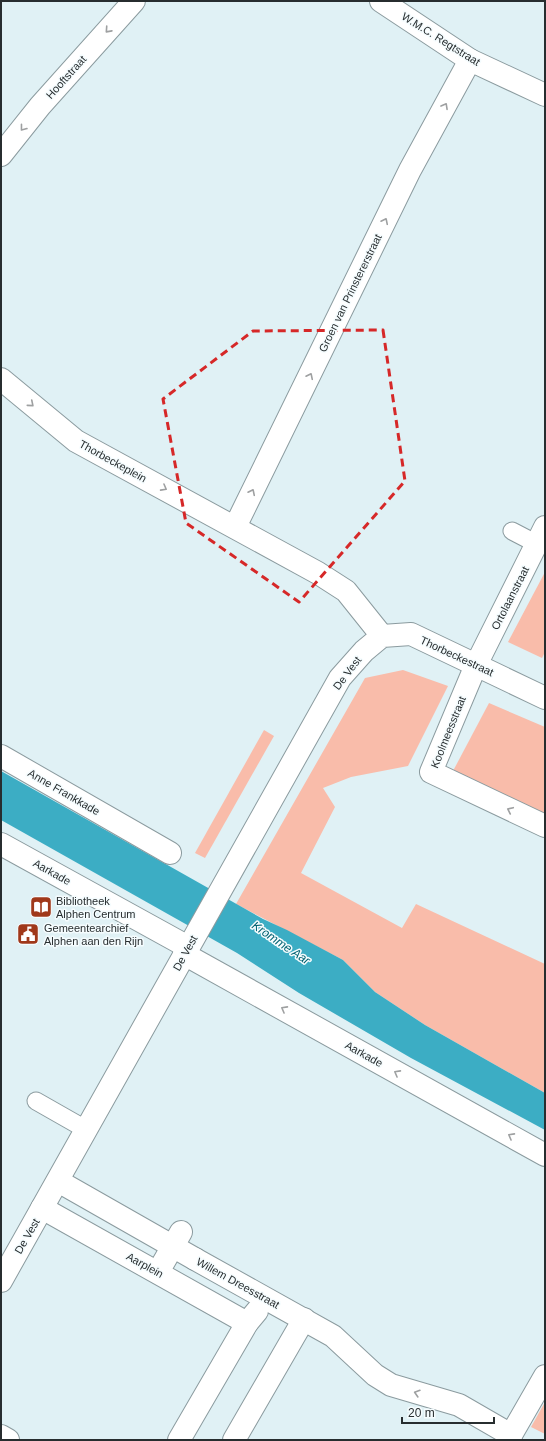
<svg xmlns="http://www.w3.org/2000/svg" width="546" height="1441" viewBox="0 0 546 1441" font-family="Helvetica,sans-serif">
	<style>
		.green { fill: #f9bcaa }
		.water { fill: #3cadc4 }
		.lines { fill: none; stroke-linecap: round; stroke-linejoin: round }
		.service-casing { stroke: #8b9b9f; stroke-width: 19 }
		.pedestrian-casing { stroke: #8b9b9f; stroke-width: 24 }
		.minor-casing { stroke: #8b9b9f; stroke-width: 24 }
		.tertiary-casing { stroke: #8b9b9f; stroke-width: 24 }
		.service { stroke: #fff; stroke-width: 17 }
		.pedestrian { stroke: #fff; stroke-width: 22 }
		.minor { stroke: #fff; stroke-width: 22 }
		.tertiary { stroke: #fff; stroke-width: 22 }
		.oneway { stroke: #9ea0a1 }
		.marked { fill: none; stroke: #d62828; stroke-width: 3; stroke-dasharray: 8 5; stroke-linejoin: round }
		.labels { text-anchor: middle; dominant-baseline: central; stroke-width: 3; stroke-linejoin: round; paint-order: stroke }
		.street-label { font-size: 11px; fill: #272d2f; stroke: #f5fcfe }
		.poi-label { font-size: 11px; fill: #272d2f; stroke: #f5fcfe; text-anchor: start }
		.water-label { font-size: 12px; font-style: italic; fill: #006272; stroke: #f5fcfe }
	</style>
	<rect width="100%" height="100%" fill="#e0f1f5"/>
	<!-- green -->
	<g class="green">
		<polygon points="545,572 545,652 542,658 508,642"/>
		<polygon points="403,670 448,686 408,766 351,777 323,788 335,807 301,873 402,928 416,904 545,964 545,1093 425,1025 375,992 343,960 236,904 365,678"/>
		<polygon points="489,703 545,727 545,815 453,771"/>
		<polygon points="264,730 274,736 205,858 195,853"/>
		<polygon points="545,1402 545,1434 531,1427"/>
	</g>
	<!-- water -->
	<polygon class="water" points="1,771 263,919 287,930 343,960 375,992 425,1025 545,1093 545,1130 411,1058 299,993 237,953 1,820"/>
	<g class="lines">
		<!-- service casing -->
		<g class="service-casing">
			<g id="service">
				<polyline points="512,531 537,544"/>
				<polyline points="36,1101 87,1130"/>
			</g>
		</g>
		<!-- pedestrian casing -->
		<g class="pedestrian-casing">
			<g id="pedestrian">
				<polyline points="1,756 170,853"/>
				<polyline points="1,844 188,947"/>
				<polyline points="58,1181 195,1259"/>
				<polyline points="234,1440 304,1319"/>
			</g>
		</g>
		<!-- minor casing -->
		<g class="minor-casing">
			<g id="minor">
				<polyline points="381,1 470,60 545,95"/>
				<polyline points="1,155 40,106 134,1"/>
				<polyline points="1,379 76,441 318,573 346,591 382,636"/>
				<polyline points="235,527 410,170 470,60"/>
				<polyline points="545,527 476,665 431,772 545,826"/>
				<polyline points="184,954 545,1155"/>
				<polyline points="42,1208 247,1323"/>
				<polyline points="195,1259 333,1336 375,1375 391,1385 459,1405 511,1435 510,1440"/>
				<polyline points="158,1272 181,1232"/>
				<polyline points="511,1435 545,1376"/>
				<polyline points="1,1436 8,1440"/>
				<polyline points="179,1440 247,1323 257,1311"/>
			</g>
		</g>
		<!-- tertiary casing -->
		<g class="tertiary-casing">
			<polyline id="tertiary" points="1,1281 340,678 364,651 382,636 411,634 545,698"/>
		</g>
		<!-- service -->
		<use href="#service" class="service"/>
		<!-- pedestrian -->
		<use href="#pedestrian" class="pedestrian"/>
		<!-- minor -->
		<use href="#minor" class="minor"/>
		<!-- tertiary -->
		<use href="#tertiary" class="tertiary"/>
	</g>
	<!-- one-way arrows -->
	<defs><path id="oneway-chevron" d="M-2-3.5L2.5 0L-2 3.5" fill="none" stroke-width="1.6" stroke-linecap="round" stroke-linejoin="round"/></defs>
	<g class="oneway">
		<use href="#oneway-chevron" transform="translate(108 30) rotate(132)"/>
		<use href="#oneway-chevron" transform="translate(445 106) rotate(-61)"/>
		<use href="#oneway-chevron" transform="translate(23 128) rotate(128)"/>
		<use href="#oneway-chevron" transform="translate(385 221) rotate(-64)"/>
		<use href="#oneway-chevron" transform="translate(310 376) rotate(-64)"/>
		<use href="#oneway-chevron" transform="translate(31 404) rotate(40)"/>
		<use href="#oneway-chevron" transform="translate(164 488) rotate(29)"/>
		<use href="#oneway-chevron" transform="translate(252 492) rotate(-64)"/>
		<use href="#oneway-chevron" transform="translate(510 810) rotate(-155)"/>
		<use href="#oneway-chevron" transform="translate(284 1009) rotate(-151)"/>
		<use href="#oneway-chevron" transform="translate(397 1073) rotate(-151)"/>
		<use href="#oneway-chevron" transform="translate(511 1136) rotate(-151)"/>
		<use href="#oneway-chevron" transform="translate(417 1393) rotate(-163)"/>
	</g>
	<!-- marked area -->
	<path class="marked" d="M383,330L405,481L299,602L186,523L163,399L253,331Z"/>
	<!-- icons -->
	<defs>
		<g id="library-square" transform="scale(1.15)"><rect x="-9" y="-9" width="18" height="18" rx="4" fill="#a0381a" stroke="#f5fcfe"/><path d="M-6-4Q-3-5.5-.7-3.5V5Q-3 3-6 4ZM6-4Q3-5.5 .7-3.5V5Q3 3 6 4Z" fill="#fff"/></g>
		<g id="civic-square" transform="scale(1.15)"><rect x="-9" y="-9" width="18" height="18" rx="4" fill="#a0381a" stroke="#f5fcfe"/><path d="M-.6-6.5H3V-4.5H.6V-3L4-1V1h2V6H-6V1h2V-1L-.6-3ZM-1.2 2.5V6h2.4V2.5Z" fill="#fff"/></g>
	</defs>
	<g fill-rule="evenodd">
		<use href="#library-square" x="41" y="907"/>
		<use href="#civic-square" x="28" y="934"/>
	</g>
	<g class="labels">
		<!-- street labels -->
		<g class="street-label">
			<text transform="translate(441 39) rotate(32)">W.M.C. Regtstraat</text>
			<text transform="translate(66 77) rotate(-48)">Hooftstraat</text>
			<text transform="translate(350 293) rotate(-64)">Groen van Prinstererstraat</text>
			<text transform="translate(113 461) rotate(29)">Thorbeckeplein</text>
			<text transform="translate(510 598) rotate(-63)">Ortolaanstraat</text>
			<text transform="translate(457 656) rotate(25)">Thorbeckestraat</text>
			<text transform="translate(347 673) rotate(-53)">De Vest</text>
			<text transform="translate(448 732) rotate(-68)">Koolmeesstraat</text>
			<text transform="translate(64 792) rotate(30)">Anne Frankkade</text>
			<text transform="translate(52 872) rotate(29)">Aarkade</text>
			<text transform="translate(185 953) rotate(-61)">De Vest</text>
			<text transform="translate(364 1054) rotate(29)">Aarkade</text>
			<text transform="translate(27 1236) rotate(-60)">De Vest</text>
			<text transform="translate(145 1265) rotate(29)">Aarplein</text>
			<text transform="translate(238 1283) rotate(29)">Willem Dreesstraat</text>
		</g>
		<!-- poi labels -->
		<g class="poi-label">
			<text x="56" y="901">Bibliotheek<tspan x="56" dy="13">Alphen Centrum</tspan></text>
			<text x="44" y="928">Gemeentearchief<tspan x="44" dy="13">Alphen aan den Rijn</tspan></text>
		</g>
		<!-- water labels -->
		<g class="water-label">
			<text transform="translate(281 943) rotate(34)">Kromme Aar</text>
		</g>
	</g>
	<!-- border -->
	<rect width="546" height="1441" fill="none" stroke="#272d2f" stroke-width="4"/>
	<!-- scale -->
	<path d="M402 1417v6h92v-6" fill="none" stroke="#272d2f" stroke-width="2"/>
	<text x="408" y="1417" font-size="12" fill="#272d2f" stroke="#f5fcfe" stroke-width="3" paint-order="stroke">20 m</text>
</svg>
